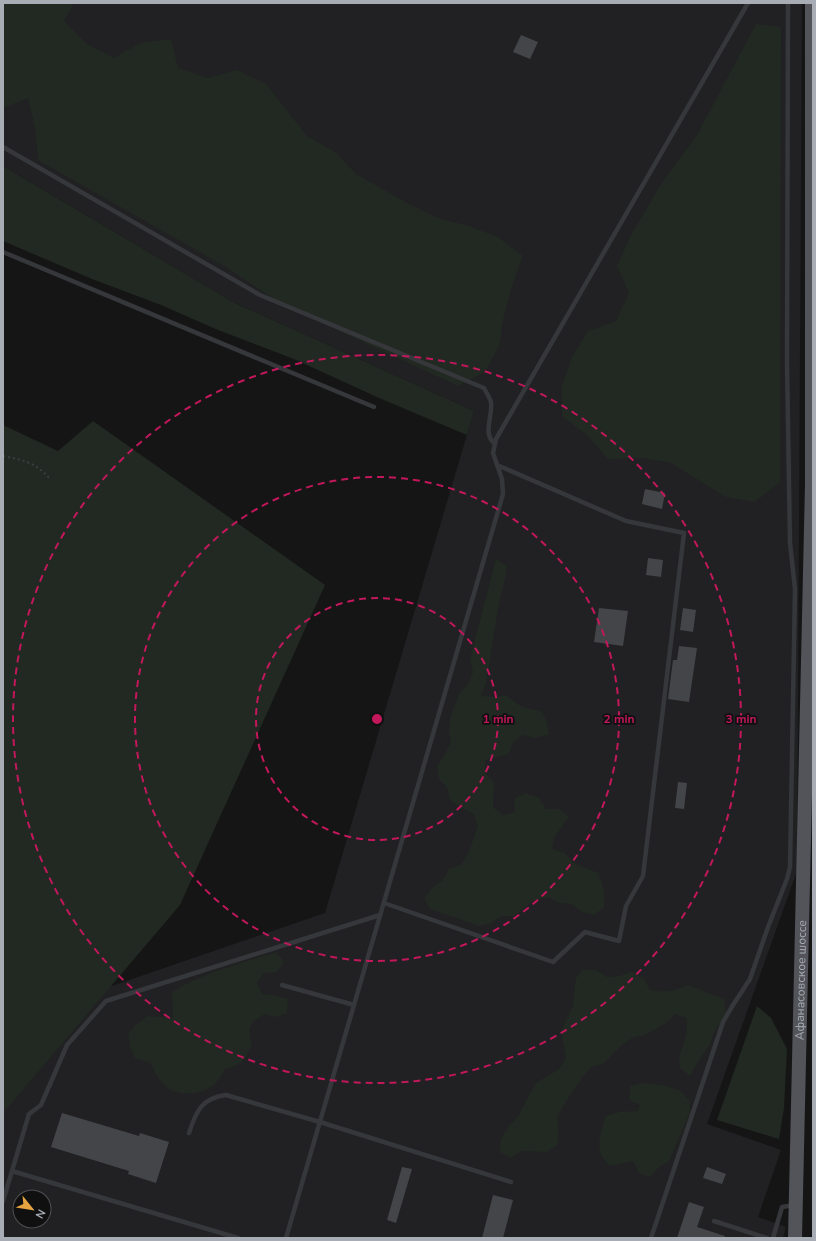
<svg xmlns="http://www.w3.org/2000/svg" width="816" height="1241" viewBox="0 0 816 1241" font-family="'Nunito Sans',sans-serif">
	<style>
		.built { fill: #212123; fill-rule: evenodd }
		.green { fill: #212922 }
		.building { fill: #444549 }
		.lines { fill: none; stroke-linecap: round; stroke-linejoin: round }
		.path { stroke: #3c3e42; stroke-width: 2; stroke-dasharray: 2 3; stroke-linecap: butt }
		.lane { stroke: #36373b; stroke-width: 4.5 }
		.primary { stroke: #52545a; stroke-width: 14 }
		.ring { fill: none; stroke: #c2185b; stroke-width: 2; stroke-dasharray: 7 5 }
		.labels { text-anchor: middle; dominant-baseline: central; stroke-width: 3.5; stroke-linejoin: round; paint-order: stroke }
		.street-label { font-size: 12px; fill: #a8adb5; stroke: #101011 }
		.centre { fill: #c2185b; stroke: #101011; stroke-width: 2 }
		.ring-label { font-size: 12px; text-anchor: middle; font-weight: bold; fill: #c2185b; stroke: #101011; stroke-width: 3.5; stroke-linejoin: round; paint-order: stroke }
	</style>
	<rect width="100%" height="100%" fill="#151516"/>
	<!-- built -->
	<path class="built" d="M3,3H802L797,871L707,1124L781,1150L758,1217L786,1227L783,1238H3V1106L100,990L325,913L474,411L233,302L3,166ZM20,1197H44V1221H20Z"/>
	<!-- green -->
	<g class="green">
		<polygon points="3,3 74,3 64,21 87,44 114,58 140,43 171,39 178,68 208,78 237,70 266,84 307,136 335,152 356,174 409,204 438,218 469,226 498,237 523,256 512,286 504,315 499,346 485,372 458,386 283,305 224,266 38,160 35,128 28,98 3,108"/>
		<polygon points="756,24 781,27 780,482 755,502 726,497 671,463 642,458 608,459 588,436 562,416 562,386 572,357 588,331 616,321 629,293 617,266 630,237 661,184 697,135"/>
		<polygon points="3,166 233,302 474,411 467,435 379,398 294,359 218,330 161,305 92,279 3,241"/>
		<polygon points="93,421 325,585 180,905 3,1113 3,425 58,451"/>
		<path d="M496,559L507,566L505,579L499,603L486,683L481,696L495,697L507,695C519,707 524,708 541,711L547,722L549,734L535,738L523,735L513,742L509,754L485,760V773L494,782L493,807L503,815L515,812L514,799L526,793L539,798L546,809H559L569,817L554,838L552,849L565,853L574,863L598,873C604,885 605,895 604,908L593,915L582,912L572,904L560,903L548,897L533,901L514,916H502L491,923L479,926L430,909L424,898L433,887L443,880L449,869L462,864L469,851L478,826L474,814L462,808L450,800L447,787L439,779L437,767L451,743L449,731L450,718L459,694L468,684L473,672L470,659Z"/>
		<path d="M276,952L284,962L277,972L264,973L257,983L262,994L274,995L288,999L287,1013L276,1017L265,1014C249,1023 247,1028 252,1045C244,1061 242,1065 225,1069C221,1076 217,1084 209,1088C196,1096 174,1096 163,1084C158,1079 154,1070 150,1063L135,1058L130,1047L128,1034L136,1025L147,1016L173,1018L172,992C203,972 241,964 276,952Z"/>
		<path d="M583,969L596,970L607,977L620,976L632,971L644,979L650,990C666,993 674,991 688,985L724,999L726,1012L714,1033L710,1044L696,1065L690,1076L680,1068L679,1056L684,1043L687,1030V1018L675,1014L667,1022L656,1029L644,1035L632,1038L622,1045L604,1063L592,1067L583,1076L562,1108L557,1119L559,1132L557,1145L547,1152L521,1151L511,1158L500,1152L501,1139L508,1127L517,1118L536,1083L559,1069L566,1058L561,1031L573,1006L576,978Z"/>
		<polygon points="757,1006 771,1018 787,1049 784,1108 779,1139 717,1120"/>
		<path d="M642,1083L668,1086L680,1091L689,1100L690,1112L669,1161L658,1168L650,1177L639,1173L633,1161L609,1166C607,1162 603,1159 601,1155C596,1143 602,1128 606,1116L619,1112L638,1111L640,1105L629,1100L630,1086Z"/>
	</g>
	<!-- building -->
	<g class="building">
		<polygon points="521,35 538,42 530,59 513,52"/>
		<polygon points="645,489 665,493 662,509 642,504"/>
		<polygon points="648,558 663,560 661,577 646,575"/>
		<polygon points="599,608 628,611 623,646 594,642"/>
		<polygon points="683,608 696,610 693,632 680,630"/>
		<polygon points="679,646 697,648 689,702 668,699 673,660 677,660"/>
		<polygon points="678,782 687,783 684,809 675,808"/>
		<polygon points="62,1113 139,1136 140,1133 169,1142 156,1183 128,1174 129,1171 51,1147"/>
		<polygon points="402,1167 412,1169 396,1223 387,1220"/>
		<polygon points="707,1167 726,1174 722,1184 703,1178"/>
		<polygon points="493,1195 513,1200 503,1238 482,1238"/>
		<polygon points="689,1202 704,1207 697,1227 725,1236 724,1238 677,1238"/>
	</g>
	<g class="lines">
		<!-- path -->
		<path class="path" d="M3,456C23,460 37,463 50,479"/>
		<!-- lane -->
		<g class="lane">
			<path d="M3,147L260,295L484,388C486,392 490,398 491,402C493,416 482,434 495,444"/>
			<polyline points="3,252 374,407"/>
			<polyline points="384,903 553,962 585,932 619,941 626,906 643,876 684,533 626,521 497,465"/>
			<polyline points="282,985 354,1005"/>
			<path d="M189,1133C196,1111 202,1098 226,1095L320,1122L511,1182"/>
			<polyline points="12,1171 238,1238"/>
			<polyline points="3,1201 29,1114 41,1105 67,1045 106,1001 380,915"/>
			<polyline points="714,1221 767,1238"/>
			<polyline points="286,1238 503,494 502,479 493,453 496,439 748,3"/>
			<polyline points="651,1238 723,1022 733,1005 750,979 768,927 787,879 790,867 795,589 790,543 787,363 788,3"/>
			<polyline points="773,1238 782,1207 794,1205"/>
		</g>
		<!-- primary -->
		<path class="primary" id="s1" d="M795,1238L812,484V3"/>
	</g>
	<!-- distance rings -->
	<g class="ring">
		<circle cx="377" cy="719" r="121"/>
		<circle cx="377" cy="719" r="242"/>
		<circle cx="377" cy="719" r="364"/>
	</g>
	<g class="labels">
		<!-- street labels -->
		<g class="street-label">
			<text stroke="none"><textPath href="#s1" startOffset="258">Афанасовское шоссе</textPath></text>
		</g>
	</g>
	<circle cx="377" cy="719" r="6" class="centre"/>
	<g class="ring-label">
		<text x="498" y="723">1 min</text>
		<text x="619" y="723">2 min</text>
		<text x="741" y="723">3 min</text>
	</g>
	<!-- border -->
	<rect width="816" height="1241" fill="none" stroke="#a8adb5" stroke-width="8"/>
	<!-- north arrow -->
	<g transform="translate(32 1209) rotate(120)"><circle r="19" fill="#101011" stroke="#4d4f53"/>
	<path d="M0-3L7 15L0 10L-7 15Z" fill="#e4a43f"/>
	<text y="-6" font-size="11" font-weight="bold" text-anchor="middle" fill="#a8adb5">N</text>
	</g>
</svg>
